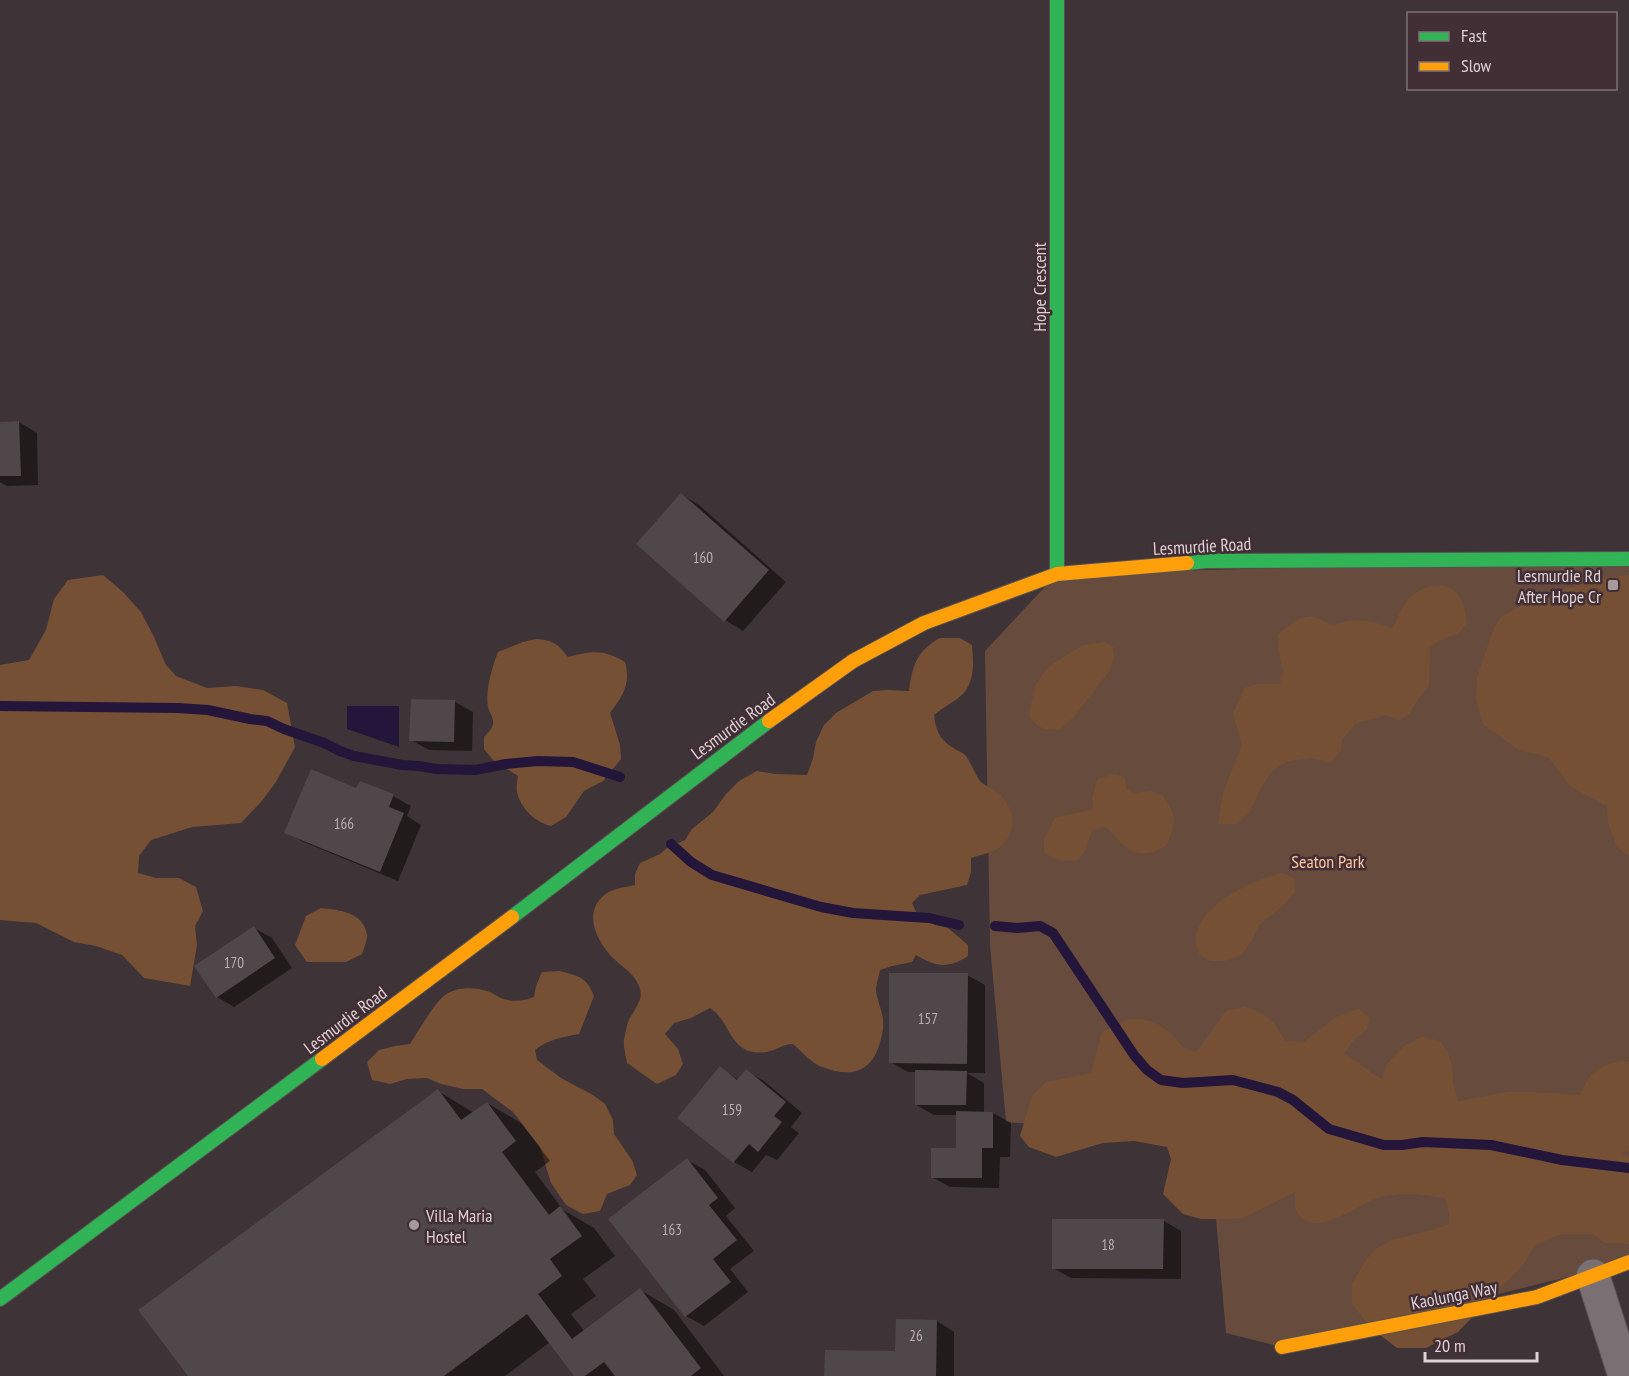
<svg xmlns="http://www.w3.org/2000/svg" width="1629" height="1376" viewBox="0 0 1629 1376" font-family="'PT Sans Narrow',sans-serif">
	<style>
		.green { fill: #674c3d }
		.forest { fill: #765035 }
		.water { fill: #24163a }
		.shadow { fill: #0007 }
		.lines { fill: none; stroke-linecap: round; stroke-linejoin: round }
		.stream { stroke: #24163a; stroke-width: 10 }
		.building { fill: #50474b }
		.street-casing { stroke: #595053; stroke-width: 35 }
		.fast-casing { stroke: #595053; stroke-width: 16 }
		.slow-casing { stroke: #595053; stroke-width: 16 }
		.street { stroke: #7a6f72; stroke-width: 33 }
		.fast { stroke: #30b455; stroke-width: 14 }
		.slow { stroke: #ff9f0a; stroke-width: 14 }
		.poi-dot { fill: #a69a9e; stroke: #422f35; stroke-width: 2 }
		.labels { text-anchor: middle; dominant-baseline: central; stroke-width: 5; stroke-linejoin: round; paint-order: stroke }
		.number-label { font-size: 15px; fill: #baafb3 }
		.street-label { font-size: 18px; fill: #ded2d6; stroke: #422f35 }
		.poi-label { font-size: 18px; fill: #ded2d6; stroke: #422f35; text-anchor: end }
		.park-label { font-size: 18px; fill: #ffc6a0; stroke: #422f35 }
	</style>
	<rect width="100%" height="100%" fill="#3e3336"/>
	<!-- green -->
	<polygon class="green" points="1629,559 1629,1262 1282,1347 1226,1333 1209,1138 1006,1122 990,945 985,651 1057,574"/>
	<!-- forest -->
	<g class="forest">
		<polygon points="103,575 123,592 141,612 154,637 166,665 176,676 207,688 236,686 263,690 287,703 295,747 276,782 261,802 241,823 192,827 151,840 139,856 138,873 156,878 179,878 196,887 203,911 195,926 197,945 190,986 144,978 122,955 96,946 74,942 36,923 0,920 0,665 29,660 46,630 54,599 68,580"/>
		<polygon points="1629,575 1629,856 1617,847 1608,822 1607,806 1571,787 1549,758 1517,749 1483,724 1476,700 1477,677 1494,628 1502,616 1528,602 1549,593 1607,578"/>
		<path d="M1432,586C1436,586 1443,585 1447,587C1463,593 1465,609 1467,623L1459,633L1441,640L1430,647L1429,686L1418,699L1409,714L1399,720L1386,715L1355,724L1342,740L1341,751L1330,763L1311,758L1288,761L1272,771L1260,789L1251,810L1237,824H1218L1223,793L1242,745L1233,713L1245,688L1257,684H1280L1283,670L1278,649V635C1288,626 1299,614 1314,617C1320,619 1327,623 1333,625C1355,616 1371,621 1393,628C1403,606 1406,593 1432,586Z"/>
		<path d="M940,638H960L972,645C974,667 975,688 954,701C947,706 941,709 934,715C936,732 940,740 955,749C958,751 964,753 966,756C972,764 974,773 980,781C986,787 996,790 1002,797C1016,812 1017,837 997,849C990,853 980,855 971,858V872L967,885L920,895L912,903L916,912L935,925L948,928L968,945V956C948,969 936,967 916,955L912,962L892,966L880,970C879,976 877,982 876,988C876,1001 885,1013 883,1029C877,1067 859,1081 822,1067C811,1063 801,1051 793,1044C783,1044 775,1051 766,1052C729,1057 732,1022 710,1008L691,1018L674,1023L665,1034L678,1049L683,1064L676,1075L657,1084L627,1063C626,1056 623,1047 624,1040C625,1035 626,1028 628,1022C632,1012 644,1000 640,989C636,974 623,968 613,958C595,940 581,908 609,892C616,888 627,887 635,885V874L640,863L660,854L667,848L685,840L692,829L713,812L726,794L739,781L757,771L775,774L807,775L813,758L816,742L824,725L836,713L873,691L887,690L909,691C912,667 917,650 940,638Z"/>
		<path d="M536,639C553,640 558,644 568,657C592,651 603,649 625,662C631,684 623,696 610,713L620,745L621,759L603,781L584,791L566,817L551,826C535,822 521,809 517,792C516,787 517,781 518,776L493,760L484,749V737C489,732 494,727 493,721C493,716 489,712 488,707C485,691 492,667 498,652L523,642Z"/>
		<path d="M1104,642L1113,647L1114,657L1110,670L1074,717L1058,730C1042,729 1038,729 1029,715L1035,686L1044,672L1054,663L1083,645Z"/>
		<path d="M1115,774L1125,777L1126,789L1134,793L1151,791L1163,796C1166,802 1171,808 1173,814C1176,823 1170,837 1167,845C1136,864 1127,848 1106,827L1092,830L1085,851L1078,860C1063,861 1057,862 1044,852V840L1055,818C1069,813 1079,814 1093,809L1092,800L1097,779Z"/>
		<path d="M1282,873L1294,878L1295,892L1285,904L1259,925L1252,940L1242,955L1224,961H1210L1200,955C1198,950 1196,945 1196,941C1196,905 1253,880 1282,873Z"/>
		<path d="M321,908C339,910 364,912 367,935C367,940 364,949 362,954L346,962H307L295,945L306,916Z"/>
		<path d="M560,971C578,976 587,977 594,996L579,1034C564,1037 548,1039 535,1050L537,1060L561,1078L593,1095L605,1104L613,1120L614,1134L632,1160L637,1175L630,1185L607,1194L600,1211L583,1214L566,1205L551,1183L540,1147L513,1112L482,1089H463L441,1084L427,1078L407,1079L390,1084L372,1080L367,1062L379,1050L395,1046L410,1044C417,1033 435,1002 445,995C458,986 476,987 490,992C494,994 498,997 503,999C513,1002 525,1001 534,997L536,986L542,972Z"/>
		<path d="M1245,1007C1269,1014 1273,1021 1285,1041L1304,1042L1336,1017L1359,1009L1369,1018L1367,1029L1353,1041L1344,1054C1358,1061 1368,1072 1382,1079L1387,1064L1404,1046L1422,1037L1440,1041L1448,1053L1452,1065L1453,1084L1458,1101L1508,1092H1535L1580,1095C1587,1079 1593,1069 1610,1064C1617,1062 1622,1060 1629,1062V1150L1622,1154L1629,1157V1244L1605,1243L1593,1234H1561L1535,1245L1524,1264L1458,1332L1426,1348H1397L1372,1329L1352,1304V1284L1364,1263L1375,1249L1392,1240L1428,1231L1449,1224V1213L1445,1198C1423,1194 1396,1191 1375,1199C1356,1206 1310,1242 1296,1210C1294,1205 1296,1197 1295,1192L1243,1218L1216,1219H1201L1183,1214L1163,1194L1171,1159L1167,1147L1134,1141L1103,1143L1056,1157L1029,1147L1020,1136L1032,1096L1046,1082L1091,1073L1102,1032L1129,1019H1142L1158,1024L1170,1033L1183,1047L1196,1052L1206,1039L1226,1011Z"/>
	</g>
	<!-- water -->
	<polygon class="water" points="347,706 399,706 399,747 347,729"/>
	<!-- shadow -->
	<g class="shadow">
		<polygon points="19,422 37,433 38,485 7,486 0,482 0,423"/>
		<polygon points="682,495 699,505 786,582 743,631 725,620"/>
		<polygon points="455,702 473,712 472,751 429,750 411,740"/>
		<polygon points="357,790 393,796 411,806 407,816 421,825 398,881 304,842 286,832"/>
		<polygon points="254,928 272,938 292,968 234,1007 217,997"/>
		<polygon points="967,975 985,985 985,1073 967,1073 984,1083 984,1113 993,1113 1011,1123 1010,1157 1000,1157 999,1188 950,1187 932,1177 957,1150 958,1115 934,1115 916,1105 917,1072 908,1072 890,1062"/>
		<polygon points="720,1068 739,1080 746,1071 764,1081 802,1113 791,1127 799,1133 777,1160 766,1155 752,1172 734,1162 679,1118"/>
		<polygon points="438,1091 474,1113 487,1103 521,1123 550,1161 535,1172 563,1210 594,1228 615,1256 583,1279 596,1296 571,1314 585,1332 640,1290 674,1310 724,1376 576,1376 550,1342 505,1376 189,1376"/>
		<polygon points="687,1160 705,1170 735,1208 726,1216 754,1251 730,1269 748,1292 704,1326 686,1316 610,1219"/>
		<polygon points="1164,1221 1181,1231 1181,1279 1071,1278 1053,1268"/>
		<polygon points="937,1321 954,1332 954,1376 826,1376 897,1353"/>
	</g>
	<g class="lines">
		<!-- stream -->
		<g class="stream">
			<polyline points="0,706 178,708 208,710 250,719 267,721 284,729 324,743 340,751 354,756 402,765 419,766 436,769 475,770 506,764 538,761 573,762 620,777"/>
			<polyline points="671,844 691,862 712,875 821,907 853,913 929,918 959,925"/>
			<polyline points="995,926 1017,928 1040,926 1053,933 1134,1055 1147,1070 1161,1080 1183,1083 1233,1080 1278,1092 1293,1100 1329,1129 1384,1145 1402,1145 1423,1142 1491,1145 1562,1160 1629,1168"/>
		</g>
	</g>
	<!-- building -->
	<g class="building">
		<polygon points="19,421 21,476 0,476 0,422"/>
		<polygon points="681,493 769,570 724,622 636,544"/>
		<polygon points="411,699 455,700 454,742 409,741"/>
		<polygon points="311,769 356,788 360,781 394,794 389,807 404,813 380,872 284,833"/>
		<polygon points="254,926 275,958 216,998 194,966"/>
		<polygon points="889,973 968,973 967,1064 889,1063"/>
		<polygon points="720,1066 737,1080 746,1069 786,1102 774,1116 782,1122 758,1152 749,1144 733,1163 677,1118"/>
		<polygon points="915,1070 967,1071 966,1105 915,1105"/>
		<polygon points="438,1089 461,1120 487,1102 516,1141 502,1152 549,1215 560,1206 582,1236 550,1259 562,1276 538,1294 572,1339 640,1288 701,1368 691,1376 615,1376 604,1362 585,1376 574,1376 527,1314 444,1376 188,1376 138,1310"/>
		<polygon points="956,1111 993,1112 993,1148 982,1148 982,1178 931,1178 931,1148 956,1148"/>
		<polygon points="687,1158 718,1198 709,1205 737,1240 713,1259 731,1282 685,1317 608,1219"/>
		<polygon points="1052,1219 1164,1219 1163,1269 1052,1269"/>
		<polygon points="896,1319 937,1320 936,1376 824,1376 825,1350 895,1351"/>
	</g>
	<g class="lines">
		<!-- street casing -->
		<g class="street-casing">
			<polyline id="street" points="1593,1276 1625,1376"/>
		</g>
		<!-- fast casing -->
		<g class="fast-casing">
			<g id="fast">
				<polyline points="1057,0 1057,574"/>
				<polyline points="1187,563 1206,561 1629,559"/>
				<polyline points="512,917 769,721"/>
				<polyline points="0,1299 322,1059"/>
			</g>
		</g>
		<!-- slow casing -->
		<g class="slow-casing">
			<g id="slow">
				<polyline points="769,721 853,661 924,623 1057,574 1187,563"/>
				<polyline points="322,1059 512,917"/>
				<polyline points="1282,1347 1537,1297 1629,1262"/>
			</g>
		</g>
		<!-- street -->
		<use href="#street" class="street"/>
		<!-- fast -->
		<use href="#fast" class="fast"/>
		<!-- slow -->
		<use href="#slow" class="slow"/>
	</g>
	<!-- markers -->
	<g class="poi-dot">
		<rect x="1607" y="579" width="12" height="12" rx="3"/>
		<circle cx="414" cy="1225" r="6"/>
	</g>
	<g class="labels">
		<!-- number labels -->
		<g class="number-label">
			<text x="703" y="557">160</text>
			<text x="344" y="823">166</text>
			<text x="234" y="962">170</text>
			<text x="928" y="1018">157</text>
			<text x="732" y="1109">159</text>
			<text x="672" y="1229">163</text>
			<text x="1108" y="1244">18</text>
			<text x="916" y="1335">26</text>
		</g>
		<!-- street labels -->
		<g class="street-label">
			<text transform="translate(1039 287) rotate(-90)">Hope Crescent</text>
			<text transform="translate(1202 546) rotate(-3)">Lesmurdie Road</text>
			<text transform="translate(733 726) rotate(-36)">Lesmurdie Road</text>
			<text transform="translate(345 1020) rotate(-37)">Lesmurdie Road</text>
			<text transform="translate(1454 1295) rotate(-11)">Kaolunga Way</text>
		</g>
		<!-- poi labels -->
		<g class="poi-label">
			<text x="1601" y="575">Lesmurdie Rd<tspan x="1601" dy="21">After Hope Cr</tspan></text>
			<text x="426" y="1215" text-anchor="start">Villa Maria<tspan x="426" dy="21">Hostel</tspan></text>
		</g>
		<!-- park labels -->
		<g class="park-label">
			<text x="1328" y="861">Seaton Park</text>
		</g>
	</g>
	<!-- legend -->
	<rect x="1407" y="12" width="210" height="78" fill="#422f35" stroke="#807075" stroke-width="1.5"/>
	<rect x="1419" y="32" width="30" height="9" fill="#30b455" stroke="#807075" stroke-width="1.5"/>
	<text x="1461" y="42" font-size="18" fill="#ded2d6">Fast</text>
	<rect x="1419" y="62" width="30" height="9" fill="#ff9f0a" stroke="#807075" stroke-width="1.5"/>
	<text x="1461" y="72" font-size="18" fill="#ded2d6">Slow</text>
	<!-- scale -->
	<path d="M1425 1352v9h112v-9" fill="none" stroke="#ded2d6" stroke-width="3"/>
	<text x="1434" y="1352" font-size="18" fill="#ded2d6" stroke="#422f35" stroke-width="4.5" paint-order="stroke">20 m</text>
</svg>
